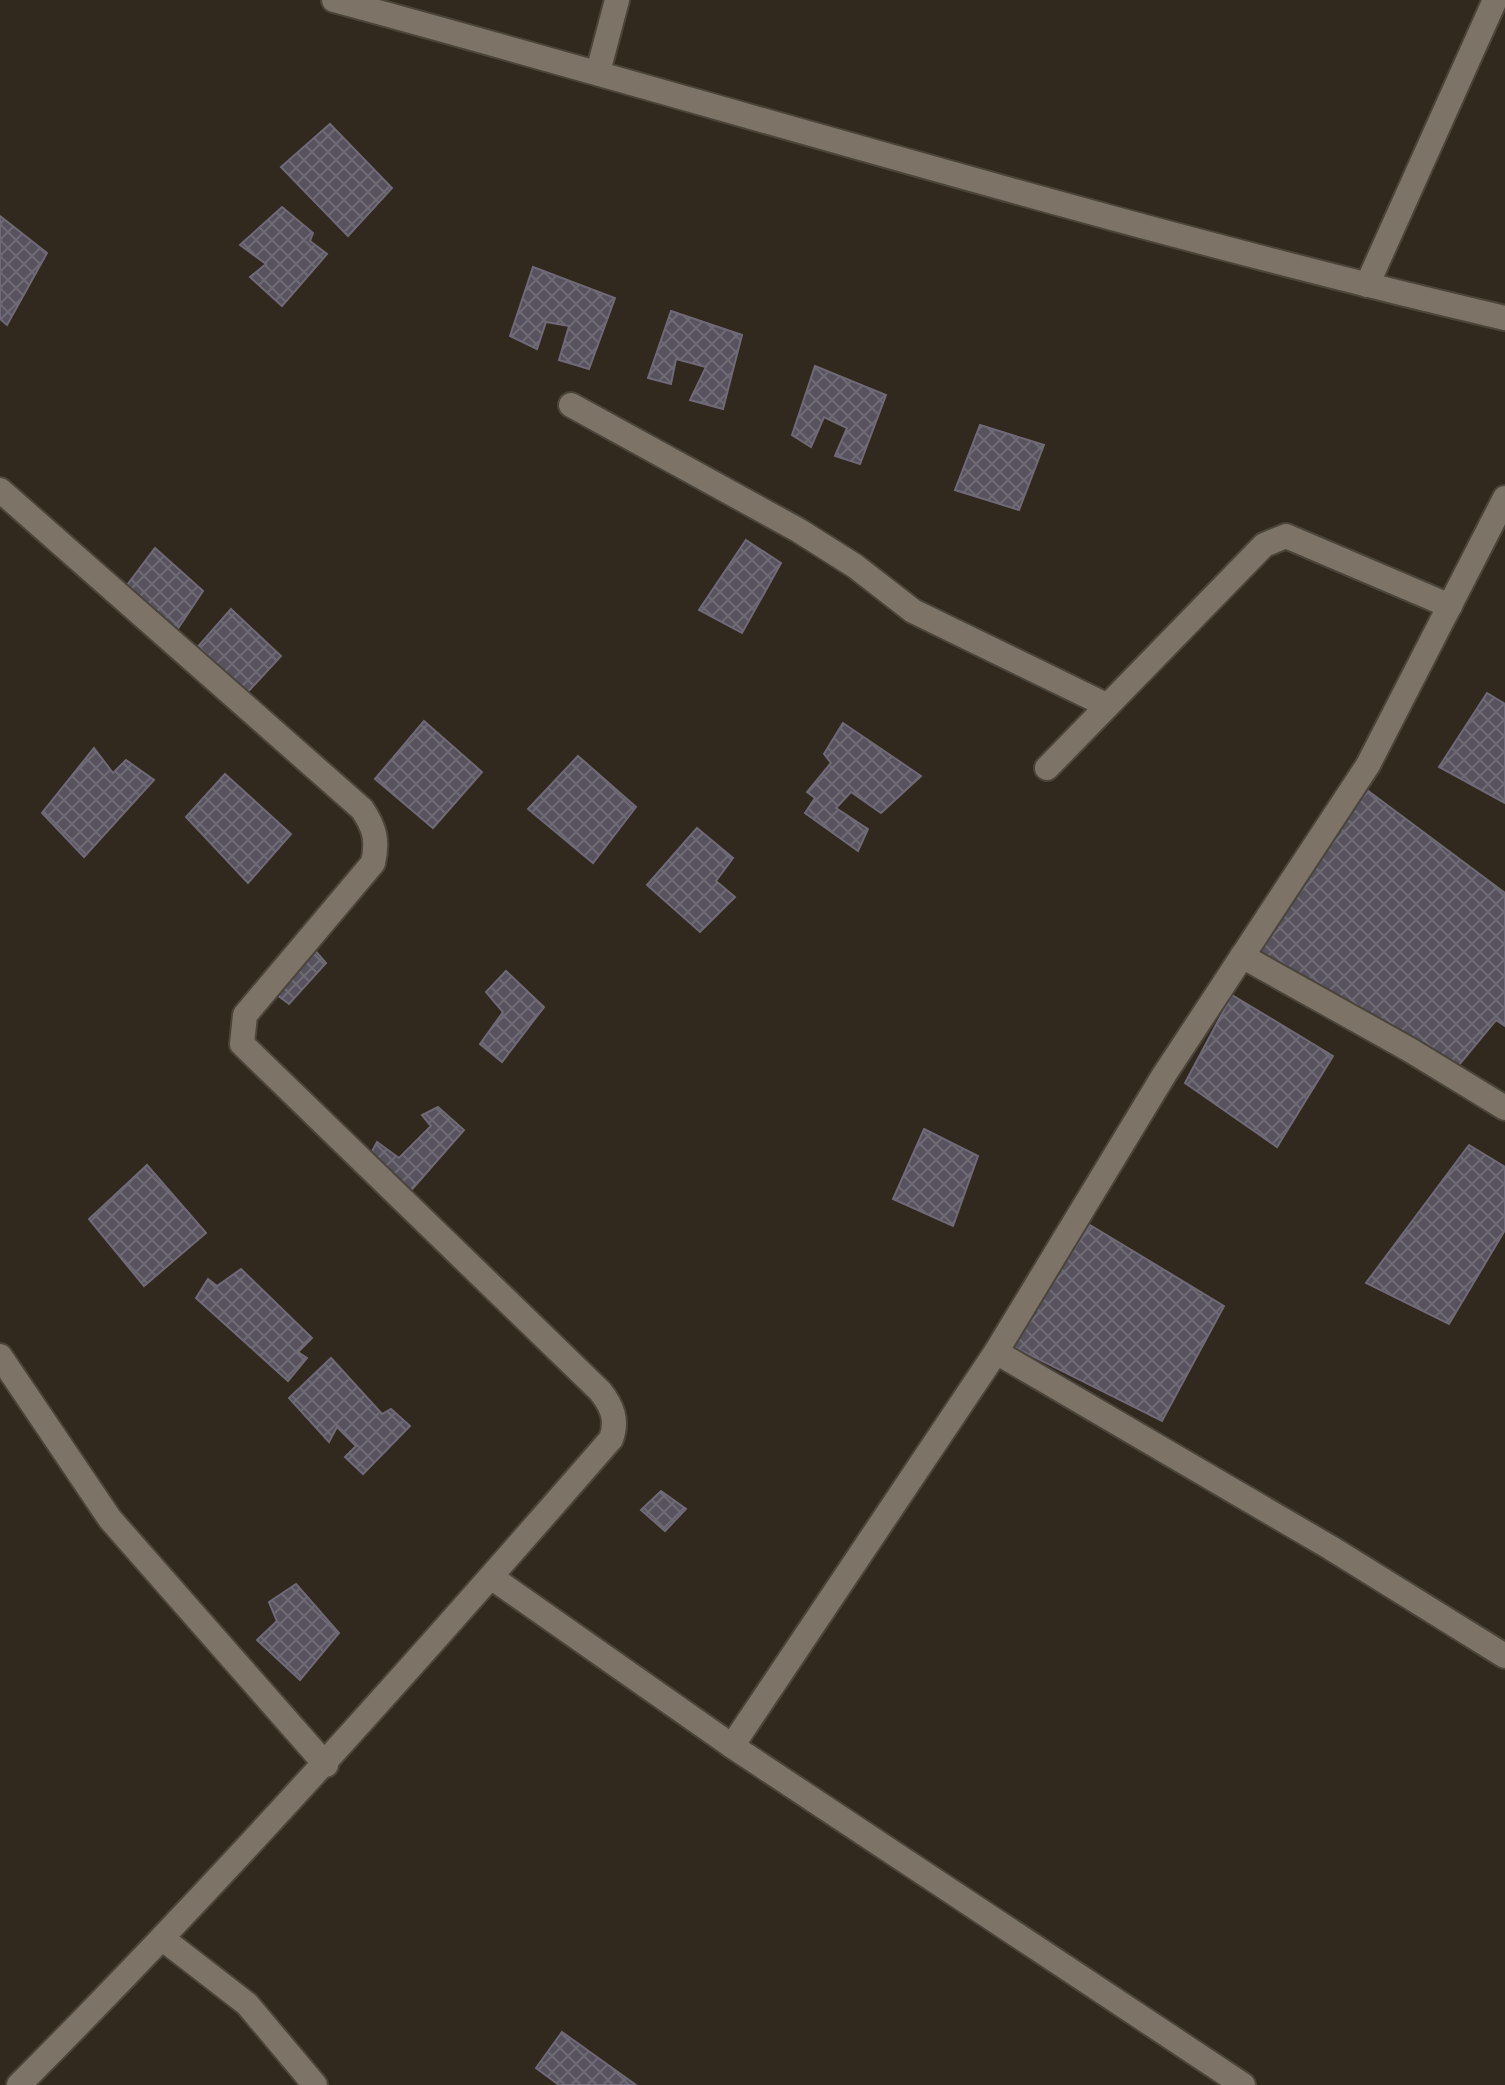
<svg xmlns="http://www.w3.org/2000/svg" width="1505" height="2085" viewBox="0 0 1505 2085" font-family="'DejaVu Sans',sans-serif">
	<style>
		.building { fill: url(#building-cross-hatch); stroke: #706a78; stroke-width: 2 }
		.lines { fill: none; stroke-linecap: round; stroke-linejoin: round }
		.street-casing { stroke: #4a443a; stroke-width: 28 }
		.secondary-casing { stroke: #4a443a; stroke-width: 28 }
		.street { stroke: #7d7367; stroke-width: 24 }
		.secondary { stroke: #7d7367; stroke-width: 24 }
	</style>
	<defs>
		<pattern id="building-cross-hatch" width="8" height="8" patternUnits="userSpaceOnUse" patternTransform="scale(2)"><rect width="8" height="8" fill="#57525e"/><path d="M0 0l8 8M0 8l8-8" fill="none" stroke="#6f6b75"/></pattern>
	</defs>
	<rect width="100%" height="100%" fill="#31281e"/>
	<!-- building -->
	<g class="building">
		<polygon points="330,124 392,188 348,236 281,167"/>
		<polygon points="282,207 313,233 310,241 327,254 282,306 250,277 266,264 240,245"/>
		<polygon points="0,216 47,253 7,325 0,319"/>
		<polygon points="533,267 615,298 589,369 559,360 569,326 546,322 537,349 510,336"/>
		<polygon points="671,311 742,335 723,409 690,400 706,367 676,359 671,384 648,378"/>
		<polygon points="815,366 886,395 860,464 835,456 847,428 824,417 811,447 792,435"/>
		<polygon points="980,425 1044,445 1019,510 955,490"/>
		<polygon points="746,540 781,563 742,633 699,610"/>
		<polygon points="155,548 203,591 175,633 124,589"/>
		<polygon points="231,609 281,656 244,696 195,650"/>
		<polygon points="1487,693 1505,704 1505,803 1439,767"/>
		<polygon points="424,721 482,772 433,828 375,779"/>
		<polygon points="843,723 921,776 881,813 851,792 836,808 868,829 858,851 805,813 815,798 807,792 831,763 824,754"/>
		<polygon points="94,748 113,773 126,760 154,780 84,857 42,813"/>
		<polygon points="578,756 636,807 593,863 528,809"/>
		<polygon points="225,774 291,834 248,883 186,817"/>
		<polygon points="1367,790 1505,893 1505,1026 1496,1020 1459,1065 1260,952"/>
		<polygon points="697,828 733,858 716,881 735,897 700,932 647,885"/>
		<polygon points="312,947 326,963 289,1004 272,991"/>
		<polygon points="506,971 544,1007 502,1062 480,1044 503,1012 486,992"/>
		<polygon points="1232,995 1333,1056 1277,1147 1185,1083"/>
		<polygon points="438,1107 464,1130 407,1195 368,1159 377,1142 399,1158 431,1126 422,1115"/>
		<polygon points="924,1129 978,1156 953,1226 893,1199"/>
		<polygon points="1469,1145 1505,1167 1505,1230 1449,1324 1366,1283"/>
		<polygon points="147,1165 206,1233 144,1286 89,1219"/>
		<polygon points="1090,1225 1224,1306 1162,1421 1010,1345"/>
		<polygon points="241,1269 312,1338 298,1352 307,1358 288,1381 196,1298 208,1279 217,1286"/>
		<polygon points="331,1358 382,1414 391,1409 410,1426 363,1474 345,1457 356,1446 337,1427 329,1442 289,1398"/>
		<polygon points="661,1491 686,1509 665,1531 641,1510"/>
		<polygon points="296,1584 339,1633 300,1680 257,1640 277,1621 269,1602"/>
		<polygon points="562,2032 636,2085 559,2085 536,2068"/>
	</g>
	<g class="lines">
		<!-- street casing -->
		<g class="street-casing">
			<g id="street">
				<polyline points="598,72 617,0"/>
				<polyline points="1367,285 1495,0"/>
				<polyline points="571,405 798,530 855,566 913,611 1106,705"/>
				<path d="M0,490L362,809C375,828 378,841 373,863L245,1015L242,1044L600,1391C612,1406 618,1420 611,1439C419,1660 225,1878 19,2085"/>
				<polyline points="1047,768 1264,545 1286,536 1450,606"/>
				<polyline points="1242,956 1410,1050 1505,1108"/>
				<polyline points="996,1352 1331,1548 1505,1656"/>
				<polyline points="0,1356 110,1519 326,1765"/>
				<polyline points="491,1577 732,1746 1243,2085"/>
				<polyline points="732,1746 996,1352 1164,1075 1368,765 1505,498"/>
				<polyline points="163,1939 247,2004 315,2085"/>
			</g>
		</g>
		<!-- secondary casing -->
		<g class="secondary-casing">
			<path id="secondary" d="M334,0C724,106 1111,226 1505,318"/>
		</g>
		<!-- street -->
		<use href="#street" class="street"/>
		<!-- secondary -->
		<use href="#secondary" class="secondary"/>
	</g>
</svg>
